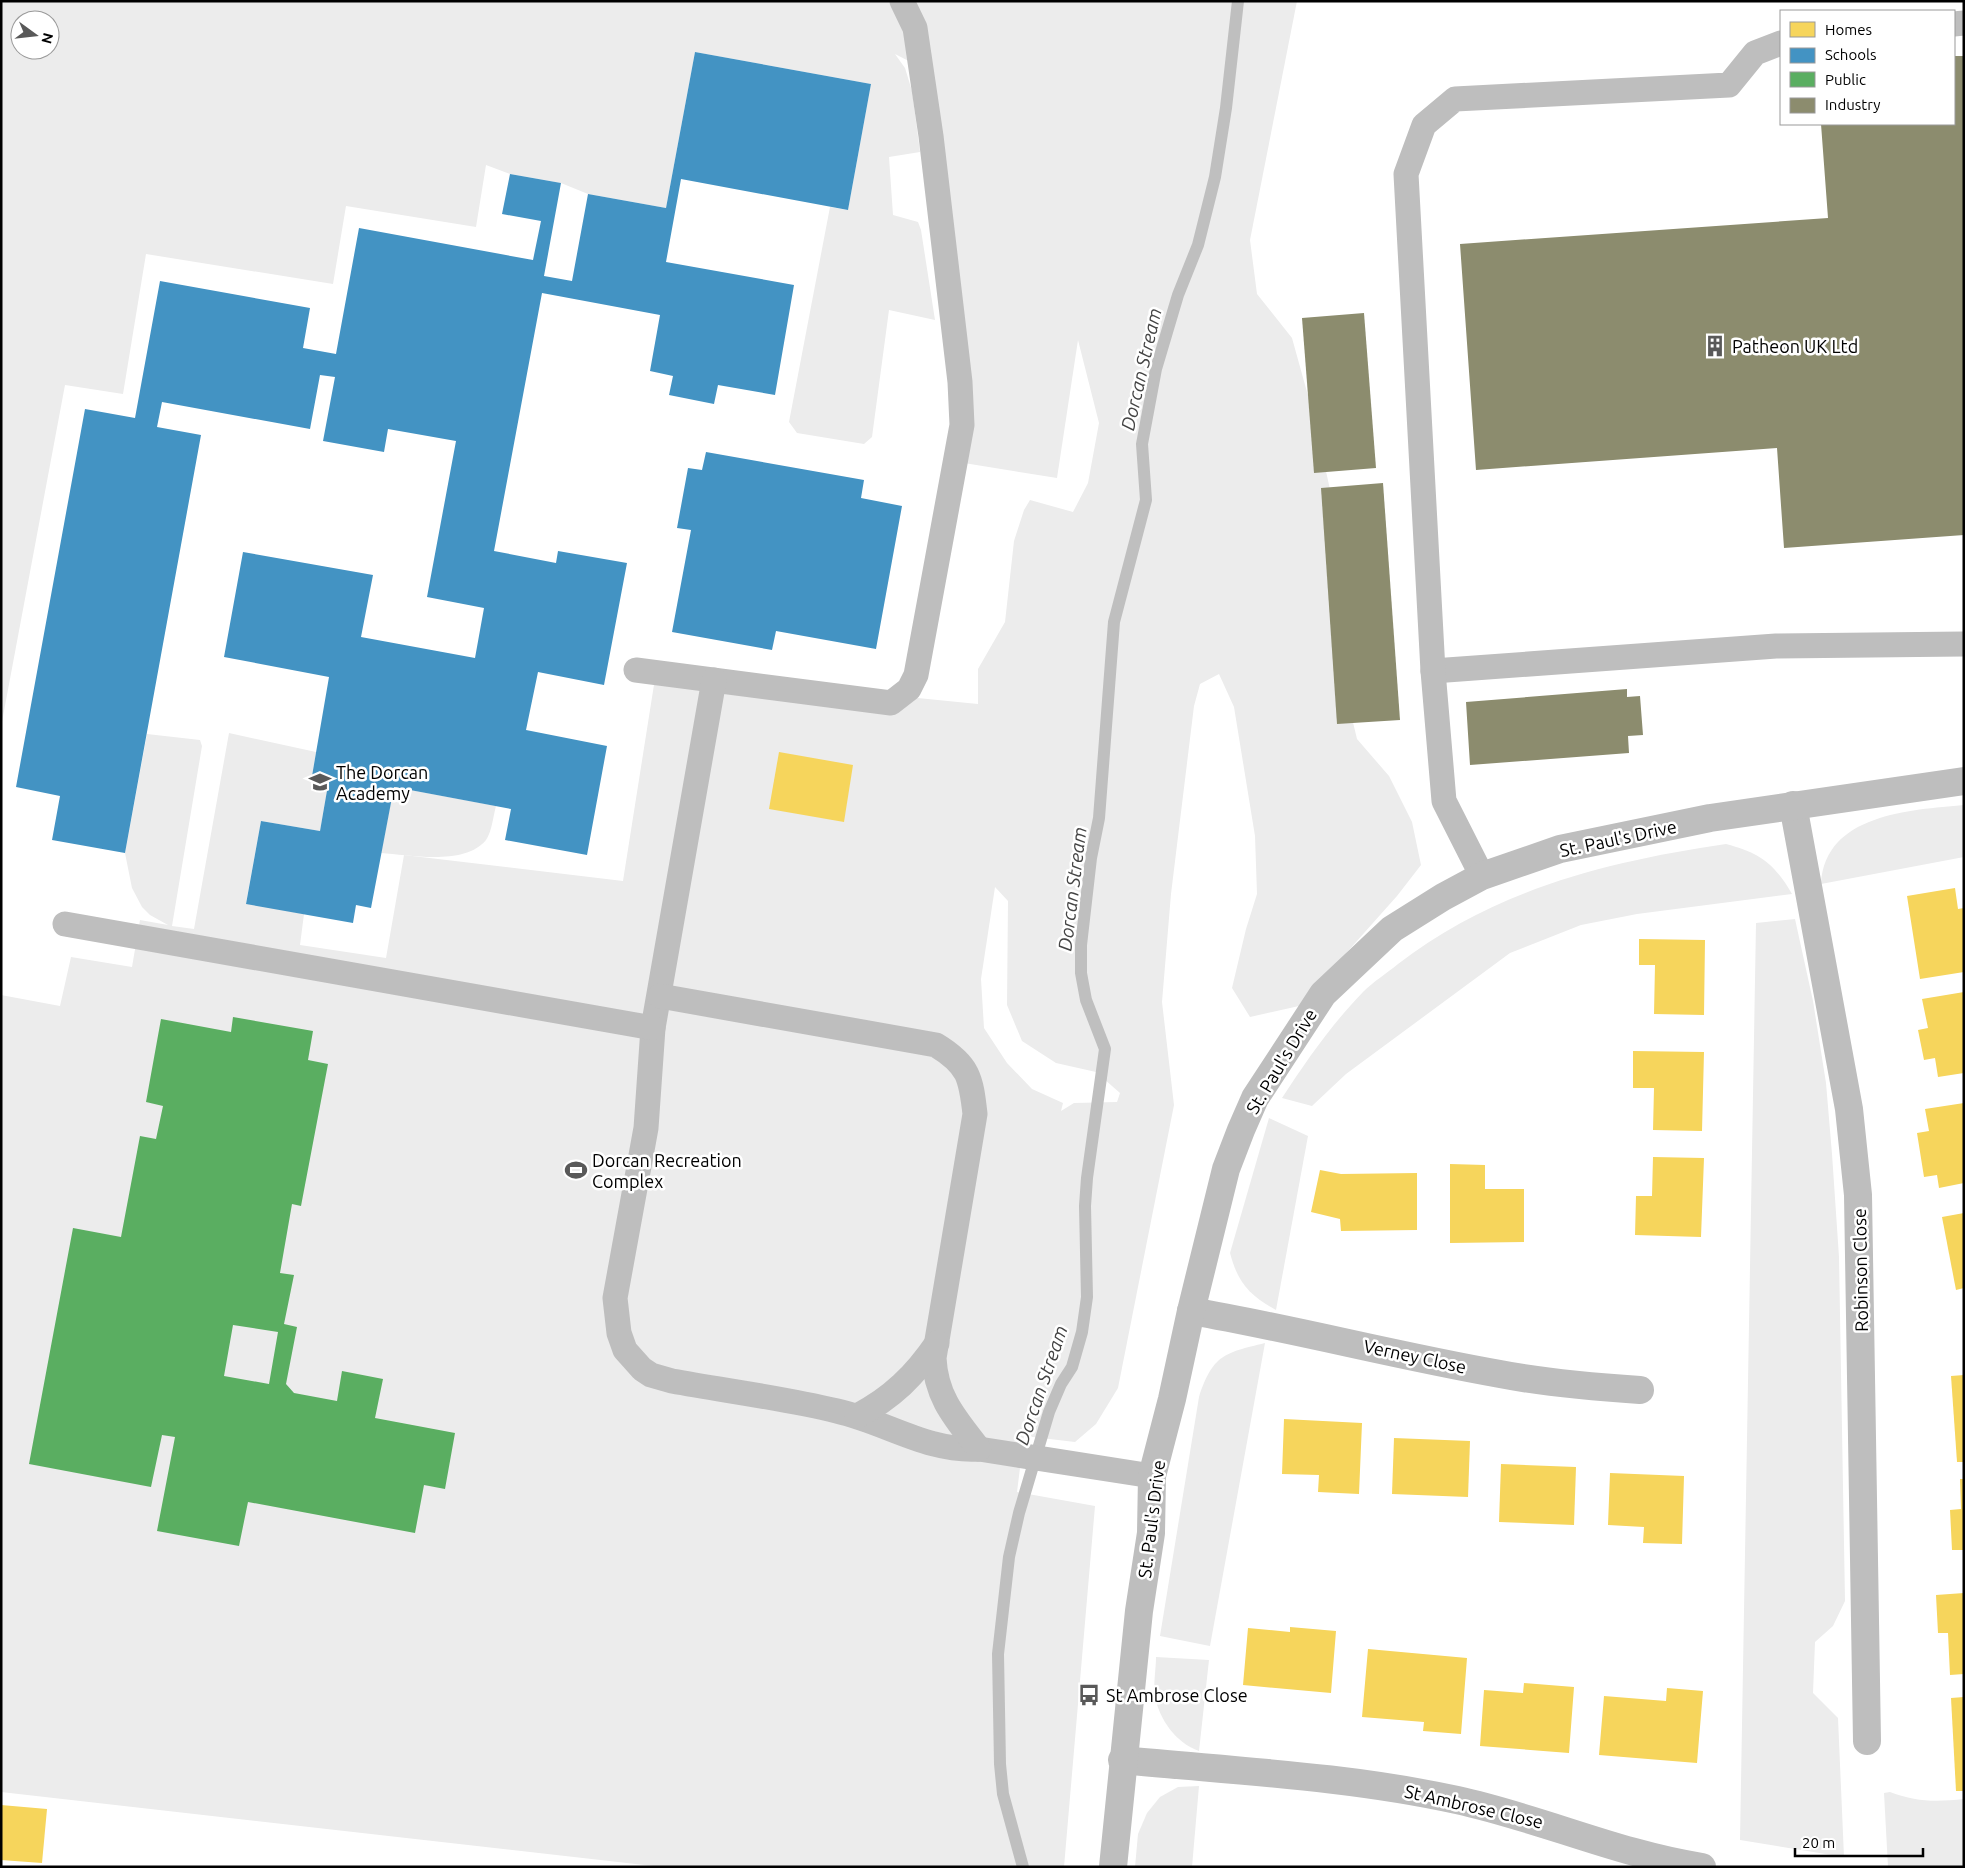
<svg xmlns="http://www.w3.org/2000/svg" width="1965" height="1868" viewBox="0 0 1965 1868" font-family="Ubuntu,sans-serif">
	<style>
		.green { fill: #ececec; fill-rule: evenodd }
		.homes { fill: #f6d55c }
		.schools { fill: #4393c3 }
		.public { fill: #5aae61; fill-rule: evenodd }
		.industry { fill: #8c8c6e }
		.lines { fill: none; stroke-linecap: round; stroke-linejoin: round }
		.stream { stroke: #bfbfbf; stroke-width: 12 }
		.service { stroke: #bebebe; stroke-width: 25 }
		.minor { stroke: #bebebe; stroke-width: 28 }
		.labels { text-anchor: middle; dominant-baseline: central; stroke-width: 5; stroke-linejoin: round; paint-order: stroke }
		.poi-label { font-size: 18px; fill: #000; stroke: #fff; text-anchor: start }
		.street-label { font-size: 18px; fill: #000; stroke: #fff }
		.water-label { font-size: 19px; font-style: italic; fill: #444; stroke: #fff }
	</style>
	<rect width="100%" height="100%" fill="#fff"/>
	<!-- green -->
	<g class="green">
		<path d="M1,1H1297L1250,240L1257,294L1292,338L1315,421L1350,581L1345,689L1357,739L1389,776L1412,822L1421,865L1397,896L1299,1006L1250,1017L1232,988L1246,929L1257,894L1255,836L1234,707L1219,674L1200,684L1194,706L1171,894L1162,1002L1174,1105L1118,1388L1096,1424L1075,1442L1024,1436L1017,1492L1095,1506L1064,1867H662L1,1792V995L60,1006L71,957L132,967L140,920L168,925L150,915L142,907L132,888L125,853L147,734L200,740L202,746L172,926L194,929L229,733L316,752L312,776L329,779L320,831L261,821L246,903L304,914L300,945L386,958L404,855L623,881L656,672L978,704V669L1005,622L1014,541L1024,510L1030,500L1073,512L1088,483L1099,423L1078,340L1057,478L964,463L932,73L895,54L905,68L912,91L920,152L889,157L893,215L918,222L921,230L935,320L889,310L872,437L864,444L797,433L789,422L830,207L848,210L871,84L695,52L666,208L588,194L561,183L510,174L486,165L476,227L346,206L333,284L146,254L123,394L65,385L1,727ZM20,20H50V50H20ZM995,887L1008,901L1007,1005L1022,1041L1056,1063L1096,1072L1120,1093L1117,1102L1074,1103L1061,1111L1063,1103L1032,1089L1007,1063L984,1028L981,979Z"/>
		<path d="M394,787L496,806C493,817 492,831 486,840C465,866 410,855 381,853Z"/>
		<path d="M1964,805V857L1821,884C1825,814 1910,810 1964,805Z"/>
		<path d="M1726,844C1760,853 1774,863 1792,894L1637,914L1581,925L1510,953L1346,1074L1312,1106L1282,1098C1307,1060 1331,1025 1363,992C1373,982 1387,973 1398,964C1493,890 1609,861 1726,844Z"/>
		<polygon points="1795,919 1813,1001 1826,1083 1832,1154 1839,1257 1845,1601 1833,1626 1815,1642 1813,1693 1838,1718 1844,1857 1740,1840 1756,923"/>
		<path d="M1269,1118L1308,1136L1276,1310C1249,1295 1238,1283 1230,1253Z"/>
		<path d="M1265,1343L1210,1646L1160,1636L1199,1397C1213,1355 1224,1353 1265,1343Z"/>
		<path d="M1156,1657L1209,1660L1199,1751C1176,1743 1159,1719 1155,1696C1153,1684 1156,1669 1156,1657Z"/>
		<polygon points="1199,1786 1192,1867 1135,1867 1138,1834 1147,1813 1160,1797 1178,1787"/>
		<path d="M1890,1792C1916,1802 1936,1802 1964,1799V1867H1888L1884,1793Z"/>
	</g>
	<!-- homes -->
	<g class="homes">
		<polygon points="779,752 853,765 844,822 769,809"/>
		<polygon points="1955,888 1958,909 1964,908 1964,972 1920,979 1907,896"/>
		<polygon points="1639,939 1705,940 1704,1015 1654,1014 1655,965 1639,965"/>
		<polygon points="1964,992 1964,1073 1938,1077 1935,1058 1924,1060 1918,1030 1928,1028 1922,999"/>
		<polygon points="1633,1051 1704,1052 1702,1131 1653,1130 1654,1088 1633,1088"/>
		<polygon points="1964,1103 1964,1183 1939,1188 1937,1175 1924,1177 1917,1133 1929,1131 1925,1109"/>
		<polygon points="1653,1157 1704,1158 1701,1237 1635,1235 1636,1196 1652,1196"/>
		<polygon points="1450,1164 1485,1165 1485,1189 1524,1189 1524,1242 1450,1243"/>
		<polygon points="1320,1170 1341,1174 1417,1173 1417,1230 1341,1231 1340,1219 1311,1212"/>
		<polygon points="1964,1213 1964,1288 1956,1290 1942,1217"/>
		<polygon points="1964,1375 1964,1462 1957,1462 1951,1376"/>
		<polygon points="1284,1419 1362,1423 1359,1494 1318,1492 1319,1475 1282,1474"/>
		<polygon points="1394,1438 1470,1441 1468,1497 1392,1494"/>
		<polygon points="1501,1464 1576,1467 1574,1525 1499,1522"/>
		<polygon points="1610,1473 1684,1476 1682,1544 1643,1543 1644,1527 1608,1525"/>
		<polygon points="1960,1479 1964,1479 1964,1550 1952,1550 1950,1510 1961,1509"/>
		<polygon points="1964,1593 1964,1674 1950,1675 1948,1633 1938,1633 1936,1595"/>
		<polygon points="1290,1627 1336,1631 1331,1693 1243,1685 1248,1628 1290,1632"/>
		<polygon points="1368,1649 1467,1658 1461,1734 1423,1731 1424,1722 1362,1717"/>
		<polygon points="1524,1683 1574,1687 1569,1753 1480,1746 1484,1690 1523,1693"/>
		<polygon points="1667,1688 1703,1691 1697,1763 1599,1755 1604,1696 1666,1701"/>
		<polygon points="1964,1697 1964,1791 1956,1791 1951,1698"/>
		<polygon points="1,1805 47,1809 42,1863 1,1860"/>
	</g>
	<!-- schools -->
	<g class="schools">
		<polygon points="695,52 871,84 848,210 681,179 666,262 794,285 775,395 718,385 714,404 669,395 673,376 650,371 660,315 542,293 494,551 556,563 558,551 627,563 604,685 538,672 526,730 607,746 587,855 505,840 511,809 394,787 371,908 356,905 353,923 246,904 261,821 320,831 329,779 312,776 329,677 224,657 243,552 373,575 361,637 475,658 484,608 427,597 456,441 388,429 384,452 323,441 335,377 320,375 310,429 162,402 157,427 201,435 125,853 52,840 60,796 16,787 85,409 135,418 160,281 310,308 303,348 336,354 359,228 533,260 541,221 502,214 510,174 561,183 544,276 572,281 588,194 666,208"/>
		<polygon points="706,452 864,480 861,498 902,506 876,649 776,631 772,650 672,632 691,530 677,528 688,468 702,470"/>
	</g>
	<!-- public -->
	<path class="public" d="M233,1017L313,1031L308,1060L328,1064L301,1206L292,1204L280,1273L294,1275L284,1324L297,1327L286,1384L294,1393L337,1401L342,1371L383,1379L375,1418L455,1433L445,1489L424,1485L415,1533L248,1502L239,1546L157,1531L175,1437L162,1435L151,1487L29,1464L73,1228L121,1237L140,1136L156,1139L163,1106L146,1102L161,1019L231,1032ZM233,1325L278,1332L269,1384L224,1376Z"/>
	<!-- industry -->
	<g class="industry">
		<polygon points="1954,56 1964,56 1964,535 1784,548 1777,448 1476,470 1460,244 1828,218 1821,124 1954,124"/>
		<polygon points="1364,313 1376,468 1314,473 1302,318"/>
		<polygon points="1383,483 1400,720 1337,724 1321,488"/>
		<polygon points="1627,689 1627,697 1640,696 1643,735 1628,736 1629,753 1470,765 1466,702"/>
	</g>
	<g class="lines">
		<!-- stream -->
		<polyline class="stream" points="1023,1867 1003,1794 1000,1764 998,1654 1009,1557 1019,1513 1049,1412 1061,1384 1072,1367 1082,1332 1087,1297 1085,1206 1087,1178 1105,1049 1086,1000 1081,973 1081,945 1091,858 1099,818 1114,622 1146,500 1142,444 1156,369 1178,295 1198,245 1215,177 1226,108 1238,1"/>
		<!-- service -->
		<g class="service">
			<polyline points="1954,24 1964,23"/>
			<polyline points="636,670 891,703 909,689 916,675 962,425 960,382 931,136 915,28 902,1"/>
			<polyline points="1433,671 1776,646 1964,644"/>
			<path d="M714,680L653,1028L646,1128L615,1298L619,1333L625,1350L642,1369L651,1375L672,1381C727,1391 783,1398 837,1411C886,1422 927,1452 979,1449L1152,1476"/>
			<polyline points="1482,876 1444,801 1433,671 1406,174 1424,125 1455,99 1729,85 1755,53 1781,43"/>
			<polyline points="65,924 653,1028"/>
			<path d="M660,996L936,1045C969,1065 971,1078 975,1114L934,1358C936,1398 956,1419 979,1449"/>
			<path d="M857,1416C892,1398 915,1375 937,1343"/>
		</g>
		<!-- minor -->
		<g class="minor">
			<polyline points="1793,805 1849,1109 1858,1195 1867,1741"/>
			<path d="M1191,1311C1295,1329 1397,1356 1500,1374C1546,1383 1593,1387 1640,1390"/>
			<path d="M1122,1760C1234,1771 1347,1776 1457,1800C1540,1818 1618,1854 1702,1867"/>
			<polyline points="1113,1867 1139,1611 1151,1533 1152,1476 1172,1399 1191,1311 1226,1169 1241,1130 1255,1098 1323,994 1392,929 1443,897 1482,876 1560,849 1710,818 1964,781"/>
		</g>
	</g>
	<!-- icons -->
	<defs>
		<g id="building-bare" transform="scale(1.725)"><path d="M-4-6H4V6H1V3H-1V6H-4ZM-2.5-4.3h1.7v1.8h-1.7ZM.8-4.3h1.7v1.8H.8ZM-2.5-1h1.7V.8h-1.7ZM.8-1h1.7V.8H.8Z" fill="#595959" stroke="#fff" stroke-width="2.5" paint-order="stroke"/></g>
		<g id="school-bare" transform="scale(1.725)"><path d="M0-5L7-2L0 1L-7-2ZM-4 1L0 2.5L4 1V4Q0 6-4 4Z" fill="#595959" stroke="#fff" stroke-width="2.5" paint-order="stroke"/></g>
		<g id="stadium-bare" transform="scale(1.725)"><path d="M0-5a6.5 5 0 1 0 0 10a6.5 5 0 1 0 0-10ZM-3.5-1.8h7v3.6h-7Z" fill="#595959" stroke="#fff" stroke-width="2.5" paint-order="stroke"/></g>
		<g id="bus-bare" transform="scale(1.725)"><path d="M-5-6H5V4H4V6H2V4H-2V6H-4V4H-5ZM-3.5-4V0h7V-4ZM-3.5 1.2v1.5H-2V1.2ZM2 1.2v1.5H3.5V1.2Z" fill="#595959" stroke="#fff" stroke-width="2.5" paint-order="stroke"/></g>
	</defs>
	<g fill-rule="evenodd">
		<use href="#building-bare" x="1715" y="346"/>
		<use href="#school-bare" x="320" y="782"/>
		<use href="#stadium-bare" x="576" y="1170"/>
		<use href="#bus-bare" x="1089" y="1695"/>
	</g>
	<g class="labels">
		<!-- poi labels -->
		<g class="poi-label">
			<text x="1732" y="346">Patheon UK Ltd</text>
			<text x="336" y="772">The Dorcan<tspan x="336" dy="21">Academy</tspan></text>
			<text x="592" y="1160">Dorcan Recreation<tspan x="592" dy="21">Complex</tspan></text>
			<text x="1106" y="1695">St Ambrose Close</text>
		</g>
		<!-- street labels -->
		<g class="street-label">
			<text transform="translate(1618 838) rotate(-12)">St. Paul's Drive</text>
			<text transform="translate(1281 1061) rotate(-59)">St. Paul's Drive</text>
			<text transform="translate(1860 1270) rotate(-91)">Robinson Close</text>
			<text transform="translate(1415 1356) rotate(12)">Verney Close</text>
			<text transform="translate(1151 1519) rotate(-83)">St. Paul's Drive</text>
			<text transform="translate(1474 1806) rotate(13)">St Ambrose Close</text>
		</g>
		<!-- water labels -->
		<g class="water-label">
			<text transform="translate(1141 369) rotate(-77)">Dorcan Stream</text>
			<text transform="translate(1072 889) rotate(-83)">Dorcan Stream</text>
			<text transform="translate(1041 1385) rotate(-71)">Dorcan Stream</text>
		</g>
	</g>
	<!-- border -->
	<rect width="1965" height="1868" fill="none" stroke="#000000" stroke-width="5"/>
	<!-- legend -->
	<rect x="1780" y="10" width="175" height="115" fill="#ffffff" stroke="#999999"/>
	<rect x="1790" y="22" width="25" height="15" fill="#f6d55c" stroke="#999999"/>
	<text x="1825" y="35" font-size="15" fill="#000000">Homes</text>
	<rect x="1790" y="48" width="25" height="15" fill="#4393c3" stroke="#999999"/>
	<text x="1825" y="60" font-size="15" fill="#000000">Schools</text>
	<rect x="1790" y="72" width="25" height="15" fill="#5aae61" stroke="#999999"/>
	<text x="1825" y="85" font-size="15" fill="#000000">Public</text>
	<rect x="1790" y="98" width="25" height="15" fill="#8c8c6e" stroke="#999999"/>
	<text x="1825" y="110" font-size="15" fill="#000000">Industry</text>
	<!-- north arrow -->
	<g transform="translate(35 35) rotate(105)"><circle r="24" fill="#ffffff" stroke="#999999"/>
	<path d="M0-4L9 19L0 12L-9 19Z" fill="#595959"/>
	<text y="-8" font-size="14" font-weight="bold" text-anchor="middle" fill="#000000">N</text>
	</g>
	<!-- scale -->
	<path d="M1795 1848v8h128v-8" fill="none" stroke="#000000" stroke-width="2.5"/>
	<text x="1802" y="1848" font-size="15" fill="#000000" stroke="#ffffff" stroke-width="4" paint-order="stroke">20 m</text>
</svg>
